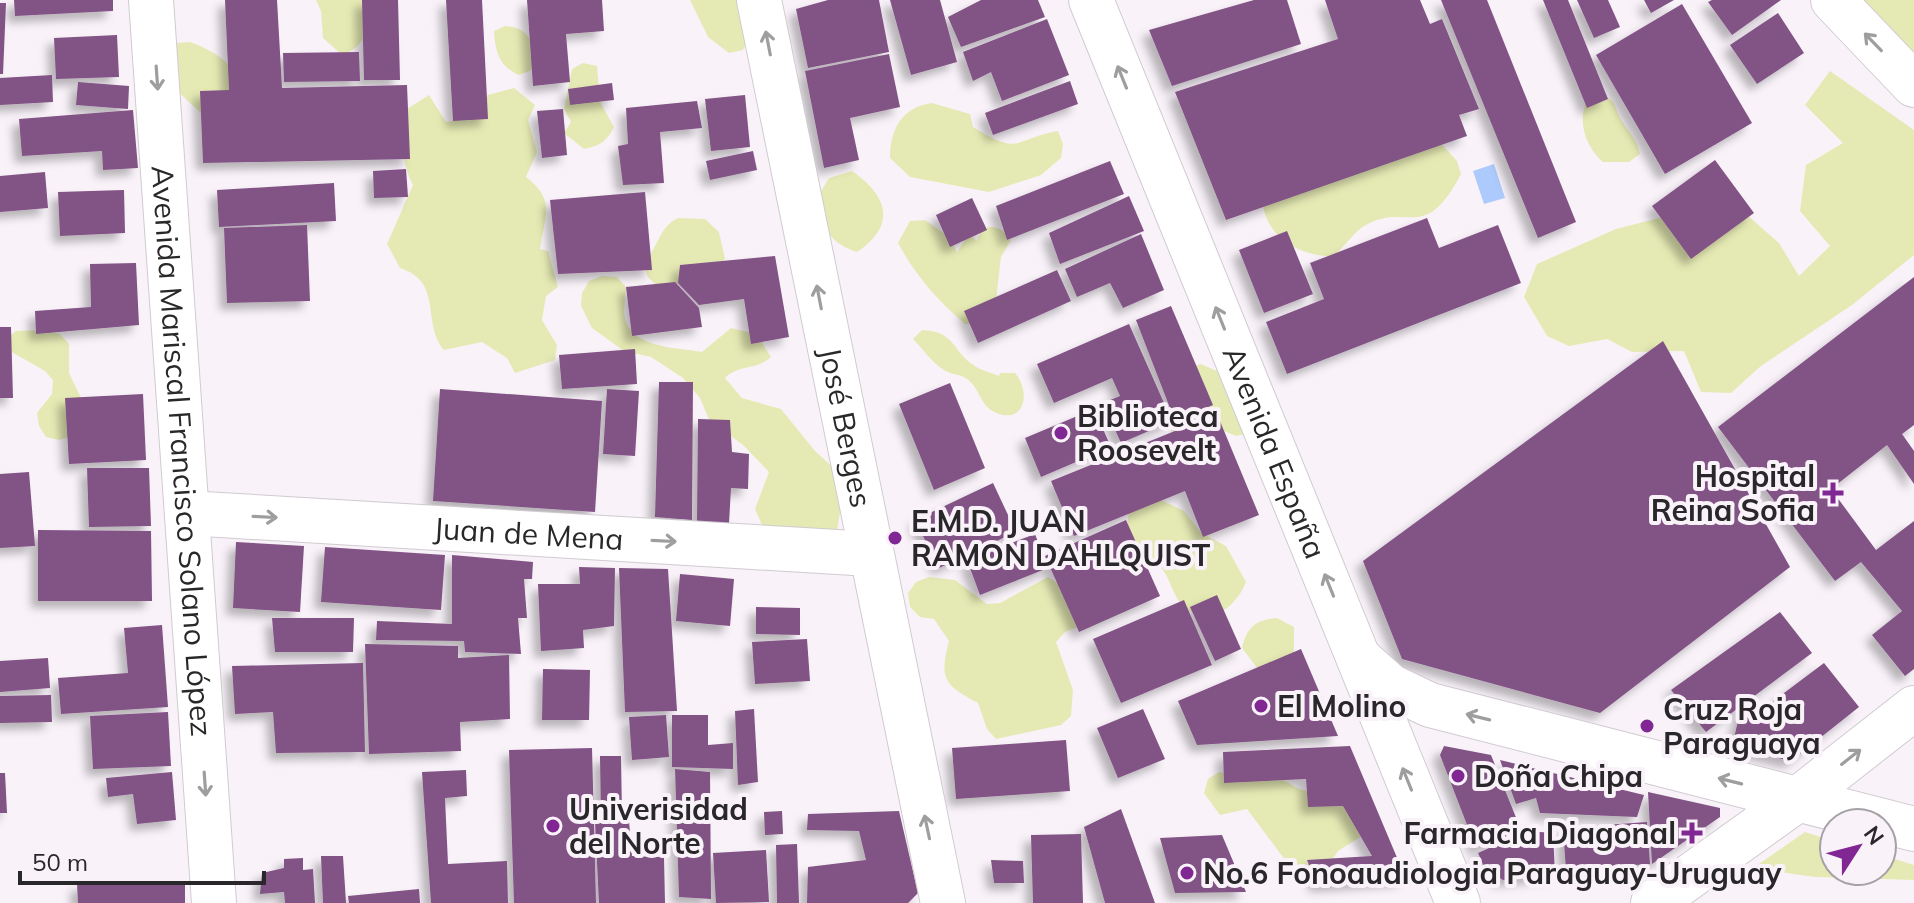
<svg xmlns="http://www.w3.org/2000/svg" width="1914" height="903" viewBox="0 0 1914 903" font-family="Mulish,sans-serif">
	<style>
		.green { fill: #e5eab4 }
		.water { fill: #accafc }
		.building { fill: #825285; filter: url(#shadow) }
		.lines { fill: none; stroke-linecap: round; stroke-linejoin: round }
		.minor-casing { stroke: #d0cbd0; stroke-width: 46 }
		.highway-casing { stroke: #d0cbd0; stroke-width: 46 }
		.minor { stroke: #fff; stroke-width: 44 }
		.highway { stroke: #fff; stroke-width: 44 }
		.oneway { stroke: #9f9e9f }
		.poi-dot { fill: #812794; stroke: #f9f3f9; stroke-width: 3 }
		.labels { text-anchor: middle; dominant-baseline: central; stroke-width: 8; stroke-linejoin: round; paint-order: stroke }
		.poi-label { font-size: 30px; font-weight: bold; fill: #292729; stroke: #f9f3f9; text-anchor: start }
		.street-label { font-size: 30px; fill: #292729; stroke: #f9f3f9 }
	</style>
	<defs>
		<filter id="shadow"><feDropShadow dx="-7" dy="7" stdDeviation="4" flood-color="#0004"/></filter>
	</defs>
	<rect width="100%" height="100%" fill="#f9f3f9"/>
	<!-- green -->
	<g class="green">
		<path d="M316,0H374C368,25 368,46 342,55L323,38L321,11Z"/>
		<polygon points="690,0 741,0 749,38 743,50 729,53 708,37"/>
		<polygon points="1849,0 1914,0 1914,55"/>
		<path d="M505,26C527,27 531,39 539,58L532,70L519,75C499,67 495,51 494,31Z"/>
		<path d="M190,42C215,51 235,64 243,90L202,114L162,77L166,50L177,43Z"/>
		<path d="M583,63L597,66L600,102L614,127C607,141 600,146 584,149L564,133L571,122L564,109L572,69Z"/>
		<polygon points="1830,71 1914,130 1914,255 1852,305 1761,366 1731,393 1701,392 1684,351 1632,352 1607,339 1569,346 1547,336 1524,297 1537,264 1616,229 1730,200 1779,243 1799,276 1830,246 1800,211 1806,165 1843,143 1805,105"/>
		<path d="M514,88L535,105L528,120L537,152L526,177C556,200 545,215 540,249L548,251L558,287L546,296L542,320L557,345L555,360L515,373L507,358L482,342L444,350C421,323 444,282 400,268L387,244L413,185C400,160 402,136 407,109L429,95L446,122L464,119L488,95Z"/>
		<path d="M1591,94C1619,97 1611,103 1622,121C1629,133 1637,139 1640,154L1629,162H1603C1584,146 1575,114 1591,94Z"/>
		<path d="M932,103L970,114L973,127C1022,157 1012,139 1058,131L1063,144L1061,158L1041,175L989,192L910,177L890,158C890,129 902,107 932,103Z"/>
		<path d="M1439,141L1457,161L1461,174C1423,246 1408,200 1364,226C1353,233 1344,248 1333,256C1301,257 1268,238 1263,206Z"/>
		<path d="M852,171C888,196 897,225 857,252C831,244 823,228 814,203L829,178Z"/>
		<path d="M678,218L705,219L719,232L725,259L715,268L664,289C640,276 643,268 654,248C662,234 663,226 678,218Z"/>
		<path d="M925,220L949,237L957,252L969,234L977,241C982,220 1002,225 1011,240L1001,257L996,300L975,324H965C936,299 916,276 898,243L910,221Z"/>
		<path d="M602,276L617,277L626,287C626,295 624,304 624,312C627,349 676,347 702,352L731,328L756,334L771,357C756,371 739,364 725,378L742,398L781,409L815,451L835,469L843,495L836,536L766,534L755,509L769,472L742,444L710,422L700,398L683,378L651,357L624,351L592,328L581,306L582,293L589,281Z"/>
		<polygon points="46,330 60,334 69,344 69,373 81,398 72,436 59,440 46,437 39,426 37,413 52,394 53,380 45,371 10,351 6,339 16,331"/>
		<path d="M922,330C956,331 952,352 975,366C981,371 991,372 999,376L1000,373H1015C1032,393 1024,426 994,412C980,405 979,387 967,379C961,374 951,375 944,370C932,363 923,349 913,339Z"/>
		<polygon points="1201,364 1226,375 1249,433 1236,436 1212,426 1173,433 1166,424 1171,412 1169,403 1188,368"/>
		<path d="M1151,495L1184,511L1201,533L1226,546L1246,582C1237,606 1209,629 1184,607C1173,597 1171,581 1163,570C1144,548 1122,548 1129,512Z"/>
		<path d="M929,577L955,580L987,604L1000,603L1048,577L1060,585L1078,627L1065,632L1056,642L1073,690L1071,716L1061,725L996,739L987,729L978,703C944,685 939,679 949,641L934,619L920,617L910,607L908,593L916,582Z"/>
		<path d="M1277,618L1294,627V654L1258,669L1242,648C1246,628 1256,619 1277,618Z"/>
		<path d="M1219,772C1237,776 1255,774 1272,777C1299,782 1291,796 1327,789L1364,824L1360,837L1338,851L1324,872L1312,878L1288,864L1247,809L1220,815L1204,793L1208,779Z"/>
		<polygon points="1805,832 1834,841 1834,871 1882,871 1882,855 1914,865 1914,880 1815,877 1753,868"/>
	</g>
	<!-- water -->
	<polygon class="water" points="1494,164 1505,198 1484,204 1473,171"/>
	<!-- building -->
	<g class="building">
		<polygon points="14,0 113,0 113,11 15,16"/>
		<polygon points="225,0 277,0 282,88 407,85 410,159 203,163 200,91 229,90"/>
		<polygon points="362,0 398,0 400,80 364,80"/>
		<polygon points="446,0 482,0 488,119 453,121"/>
		<polygon points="527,0 602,0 604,31 566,34 570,82 533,86"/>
		<polygon points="828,0 879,0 889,52 808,68 796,9"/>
		<polygon points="890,0 940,0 957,62 911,75"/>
		<polygon points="981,0 1038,0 1045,17 961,47 948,17"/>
		<polygon points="1254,0 1287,0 1301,44 1172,86 1149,30"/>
		<polygon points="1325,0 1420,0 1430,24 1442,19 1479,109 1459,115 1467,136 1226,220 1175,92 1338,39"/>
		<polygon points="1441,0 1487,0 1576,222 1538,238"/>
		<polygon points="1543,0 1568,0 1608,99 1587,108"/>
		<polygon points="1577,0 1608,0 1620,27 1594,38"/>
		<polygon points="1644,0 1674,0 1651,13"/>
		<polygon points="1712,0 1781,0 1732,35 1708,2"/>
		<polygon points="0,3 6,3 3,74 0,74"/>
		<polygon points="1682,4 1752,123 1665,174 1596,55"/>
		<polygon points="1778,13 1804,53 1757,84 1730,45"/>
		<polygon points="1047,19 1069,75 1002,101 991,72 973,81 963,52"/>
		<polygon points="117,35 119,77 56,79 54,38"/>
		<polygon points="359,52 360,81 284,82 283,53"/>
		<polygon points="889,54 900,107 850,118 859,160 824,168 805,71"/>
		<polygon points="52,75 53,102 0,105 0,78"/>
		<polygon points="1070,81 1078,104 993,135 985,113"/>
		<polygon points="78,82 129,86 128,109 76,105"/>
		<polygon points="612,83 614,100 570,105 568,89"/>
		<polygon points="745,95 750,147 711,151 705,99"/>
		<polygon points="697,101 702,128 660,132 664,183 623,185 618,146 628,144 626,108"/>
		<polygon points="563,109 567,155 542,158 537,111"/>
		<polygon points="133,110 138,168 103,170 102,151 22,156 19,119"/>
		<polygon points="753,151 757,170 710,180 706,161"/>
		<polygon points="1715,160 1754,213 1691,259 1652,206"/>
		<polygon points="1110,161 1124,194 1007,240 996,206"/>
		<polygon points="406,169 408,197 374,198 373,171"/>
		<polygon points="45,172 48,208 0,212 0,176"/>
		<polygon points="334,183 336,221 219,227 217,190"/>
		<polygon points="124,190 125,233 60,236 58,192"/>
		<polygon points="645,192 652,270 558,274 550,200"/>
		<polygon points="1129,196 1144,231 1060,264 1049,233"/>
		<polygon points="972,198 987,230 950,247 936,215"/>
		<polygon points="1427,218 1439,248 1498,225 1521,283 1287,374 1266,322 1324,299 1310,263"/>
		<polygon points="307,225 310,301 227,303 224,228"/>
		<polygon points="1287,231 1313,294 1264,313 1239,250"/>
		<polygon points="1141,234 1164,290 1123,308 1110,283 1077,297 1065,269"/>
		<polygon points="775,256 789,337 751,344 744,299 699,305 678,283 680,265"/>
		<polygon points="136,263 139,325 36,334 35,311 91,307 90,264"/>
		<polygon points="1057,270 1071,301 978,343 964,311"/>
		<polygon points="1914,277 1914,425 1902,434 1914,451 1914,484 1887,445 1831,489 1876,550 1914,521 1914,669 1905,676 1872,635 1902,611 1861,562 1835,581 1718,427"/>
		<polygon points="675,282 699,308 702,327 632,336 626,287"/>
		<polygon points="1171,306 1213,405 1175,421 1136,320"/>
		<polygon points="1129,324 1172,421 1121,443 1103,403 1120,396 1112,378 1054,403 1037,364"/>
		<polygon points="0,327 11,327 13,398 0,398"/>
		<polygon points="1663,341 1790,567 1600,713 1402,659 1363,561"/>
		<polygon points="635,349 637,384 562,389 559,355"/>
		<polygon points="659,382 693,382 692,520 655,517"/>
		<polygon points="950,383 985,468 934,490 899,404"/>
		<polygon points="440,389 602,401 595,512 433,501"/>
		<polygon points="607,389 639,391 635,456 603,454"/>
		<polygon points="143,394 146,460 69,464 65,398"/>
		<polygon points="1094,409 1111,447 1041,477 1025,438"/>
		<polygon points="1217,414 1259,515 1203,537 1185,491 1074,536 1051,481"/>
		<polygon points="698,419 730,420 732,452 749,454 748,489 731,488 729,523 697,523"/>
		<polygon points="87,468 149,468 151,526 89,527"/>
		<polygon points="29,472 35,546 0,548 0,474"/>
		<polygon points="993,483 1016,532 939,568 915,520"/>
		<polygon points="1126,520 1160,596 1079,632 1045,556"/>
		<polygon points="38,530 151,531 152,601 38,601"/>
		<polygon points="1035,534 1048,568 980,595 967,560"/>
		<polygon points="236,542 304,546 300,612 233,608"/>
		<polygon points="325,547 445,555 441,610 321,602"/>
		<polygon points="452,555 533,562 532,579 524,579 527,618 518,618 521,654 465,652 464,641 376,640 377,621 452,624"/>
		<polygon points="579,567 615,568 614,626 583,630 584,648 541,651 538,584 580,584"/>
		<polygon points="619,568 668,569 677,711 625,712"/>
		<polygon points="680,574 734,579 730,626 676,621"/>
		<polygon points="1217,595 1241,649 1215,661 1190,607"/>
		<polygon points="1184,600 1212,665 1121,703 1093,639"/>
		<polygon points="756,607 800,608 800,635 756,634"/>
		<polygon points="1780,612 1812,653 1706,732 1671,690"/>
		<polygon points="272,618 354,618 353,652 275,652"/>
		<polygon points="162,625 168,707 61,714 58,678 128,673 124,628"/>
		<polygon points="807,639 810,681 755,684 752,642"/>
		<polygon points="365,644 458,646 458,658 509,655 510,719 460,722 461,751 369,754"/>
		<polygon points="1301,649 1338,736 1197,745 1178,701"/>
		<polygon points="48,658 50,688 0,692 0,661"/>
		<polygon points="363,663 365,752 276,753 273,712 235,714 232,666"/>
		<polygon points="1824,663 1859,707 1791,761 1732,747 1740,712 1751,703 1768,705"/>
		<polygon points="543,669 590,670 589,720 542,720"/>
		<polygon points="51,695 52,722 0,723 0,696"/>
		<polygon points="754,709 758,782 738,785 735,711"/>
		<polygon points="1143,709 1165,759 1118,778 1097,728"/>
		<polygon points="168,712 171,766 93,769 90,716"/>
		<polygon points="666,715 669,757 632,760 629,717"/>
		<polygon points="672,715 708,715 708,745 733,743 733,769 672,767"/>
		<polygon points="1066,740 1070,791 956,799 952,748"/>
		<polygon points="1350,746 1406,879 1317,885 1307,860 1372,856 1343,806 1308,807 1306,779 1224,783 1223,752"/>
		<polygon points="1444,746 1491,755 1521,830 1476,848 1440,755"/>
		<polygon points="592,748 596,903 514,903 509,750"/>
		<polygon points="600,756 621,756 622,818 601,817"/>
		<polygon points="1500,760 1644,795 1637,817 1540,813 1536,798 1516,804"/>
		<polygon points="675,769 710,772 711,899 679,897"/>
		<polygon points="466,770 467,796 445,798 448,864 507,861 508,903 431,903 422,772"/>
		<polygon points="172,772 176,820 137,824 133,794 108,797 106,778"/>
		<polygon points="0,773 5,773 7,813 0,813"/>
		<polygon points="1648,792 1720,808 1720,817 1652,864"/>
		<polygon points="1121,809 1155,903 1105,903 1084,827"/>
		<polygon points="782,811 783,834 765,835 764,812"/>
		<polygon points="899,811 918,893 908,903 807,903 808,867 866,860 859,831 807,830 808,814"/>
		<polygon points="595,821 629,821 632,856 664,857 665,903 599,903"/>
		<polygon points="1647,822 1650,864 1566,870 1563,828"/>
		<polygon points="1527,831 1553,833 1555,874 1503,880 1485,869 1478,853"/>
		<polygon points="1081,834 1083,903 1033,903 1031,835"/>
		<polygon points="1222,835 1246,892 1175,893 1160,838"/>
		<polygon points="797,844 799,903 777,903 776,845"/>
		<polygon points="766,850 769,902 716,903 713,853"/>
		<polygon points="321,856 343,856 346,903 323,903"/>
		<polygon points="303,858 303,870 313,869 315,903 285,903 284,892 260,894 262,873 284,868 284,859"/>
		<polygon points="991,860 1023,861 1024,883 994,883"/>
		<polygon points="77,884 185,884 185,903 78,903"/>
		<polygon points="419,889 420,903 349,903 348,896"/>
	</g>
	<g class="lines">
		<!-- minor casing -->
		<g class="minor-casing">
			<g id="minor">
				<path id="s1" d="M759,0L943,903"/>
				<polyline points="1833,0 1914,85"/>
				<path id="s2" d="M187,513L871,554"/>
				<polyline points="1653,903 1798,799 1914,708"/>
			</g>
		</g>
		<!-- highway casing -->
		<g class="highway-casing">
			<g id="highway">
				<path id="s3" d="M151,0L214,903"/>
				<path id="s4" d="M1091,0L1458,903"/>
				<polyline points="1360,659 1390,686 1430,705 1914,829"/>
			</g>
		</g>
		<!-- minor -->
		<use href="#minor" class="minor"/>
		<!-- highway -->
		<use href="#highway" class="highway"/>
	</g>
	<!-- one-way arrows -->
	<defs><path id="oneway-shaft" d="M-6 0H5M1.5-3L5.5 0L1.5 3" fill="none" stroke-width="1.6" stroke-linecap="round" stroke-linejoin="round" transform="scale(2)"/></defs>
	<g class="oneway">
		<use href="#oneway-shaft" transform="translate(1873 42) rotate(-134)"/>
		<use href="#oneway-shaft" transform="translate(768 43) rotate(-101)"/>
		<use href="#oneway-shaft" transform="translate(1122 77) rotate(-112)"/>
		<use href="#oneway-shaft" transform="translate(157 78) rotate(86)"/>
		<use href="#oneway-shaft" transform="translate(819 297) rotate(-101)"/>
		<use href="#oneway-shaft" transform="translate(1220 318) rotate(-112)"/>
		<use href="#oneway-shaft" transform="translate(265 517) rotate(3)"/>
		<use href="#oneway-shaft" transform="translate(664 541) rotate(3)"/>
		<use href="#oneway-shaft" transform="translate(1329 585) rotate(-112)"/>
		<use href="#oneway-shaft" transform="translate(1478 717) rotate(-166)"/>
		<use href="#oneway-shaft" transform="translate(1851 757) rotate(-38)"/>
		<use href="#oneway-shaft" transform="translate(1407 779) rotate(-112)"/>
		<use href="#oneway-shaft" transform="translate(1730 781) rotate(-166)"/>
		<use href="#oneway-shaft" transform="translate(205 784) rotate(86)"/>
		<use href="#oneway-shaft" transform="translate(927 827) rotate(-102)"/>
	</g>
	<!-- markers -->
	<g class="poi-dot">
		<circle cx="1061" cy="433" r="8"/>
		<path d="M1829 481h8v8h8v8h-8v8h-8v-8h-8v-8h8z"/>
		<circle cx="895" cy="538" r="8"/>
		<circle cx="1261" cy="706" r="8"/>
		<circle cx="1647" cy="726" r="8"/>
		<circle cx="1458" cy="776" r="8"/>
		<circle cx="553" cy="826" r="8"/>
		<path d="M1688 821h8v8h8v8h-8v8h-8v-8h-8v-8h8z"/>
		<circle cx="1187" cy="873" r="8"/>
	</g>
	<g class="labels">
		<!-- poi labels -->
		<g class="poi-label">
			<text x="1077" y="416">Biblioteca<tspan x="1077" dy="34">Roosevelt</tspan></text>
			<text x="1815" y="476" text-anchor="end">Hospital<tspan x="1815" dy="34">Reina Sofia</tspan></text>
			<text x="911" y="521">E.M.D. JUAN<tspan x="911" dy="34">RAMON DAHLQUIST</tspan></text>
			<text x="1277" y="706">El Molino</text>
			<text x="1663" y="709">Cruz Roja<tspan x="1663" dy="34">Paraguaya</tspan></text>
			<text x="1474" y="776">Doña Chipa</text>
			<text x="569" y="809">Univerisidad<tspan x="569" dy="34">del Norte</tspan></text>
			<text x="1676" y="833" text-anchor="end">Farmacia Diagonal</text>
			<text x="1203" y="873">No.6 Fonoaudiologia Paraguay-Uruguay</text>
		</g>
		<!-- street labels -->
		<g class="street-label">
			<text stroke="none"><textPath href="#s1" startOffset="436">José Berges</textPath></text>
			<text stroke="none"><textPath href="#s3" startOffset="452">Avenida Mariscal Francisco Solano López</textPath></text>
			<text stroke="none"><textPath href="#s4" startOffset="488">Avenida España</textPath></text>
			<text stroke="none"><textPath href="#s2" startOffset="342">Juan de Mena</textPath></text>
		</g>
	</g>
	<!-- north arrow -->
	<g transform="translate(1858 847) rotate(54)"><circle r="38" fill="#f9f3f9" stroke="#a6a1a6" stroke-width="2"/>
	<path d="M0-6L14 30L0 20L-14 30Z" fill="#812794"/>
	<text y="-12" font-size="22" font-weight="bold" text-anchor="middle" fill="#292729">N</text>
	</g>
	<!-- scale -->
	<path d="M20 871v12h244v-12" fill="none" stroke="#292729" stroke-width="4"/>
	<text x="32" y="871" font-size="24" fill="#292729" stroke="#f9f3f9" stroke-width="6" paint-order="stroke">50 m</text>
</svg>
